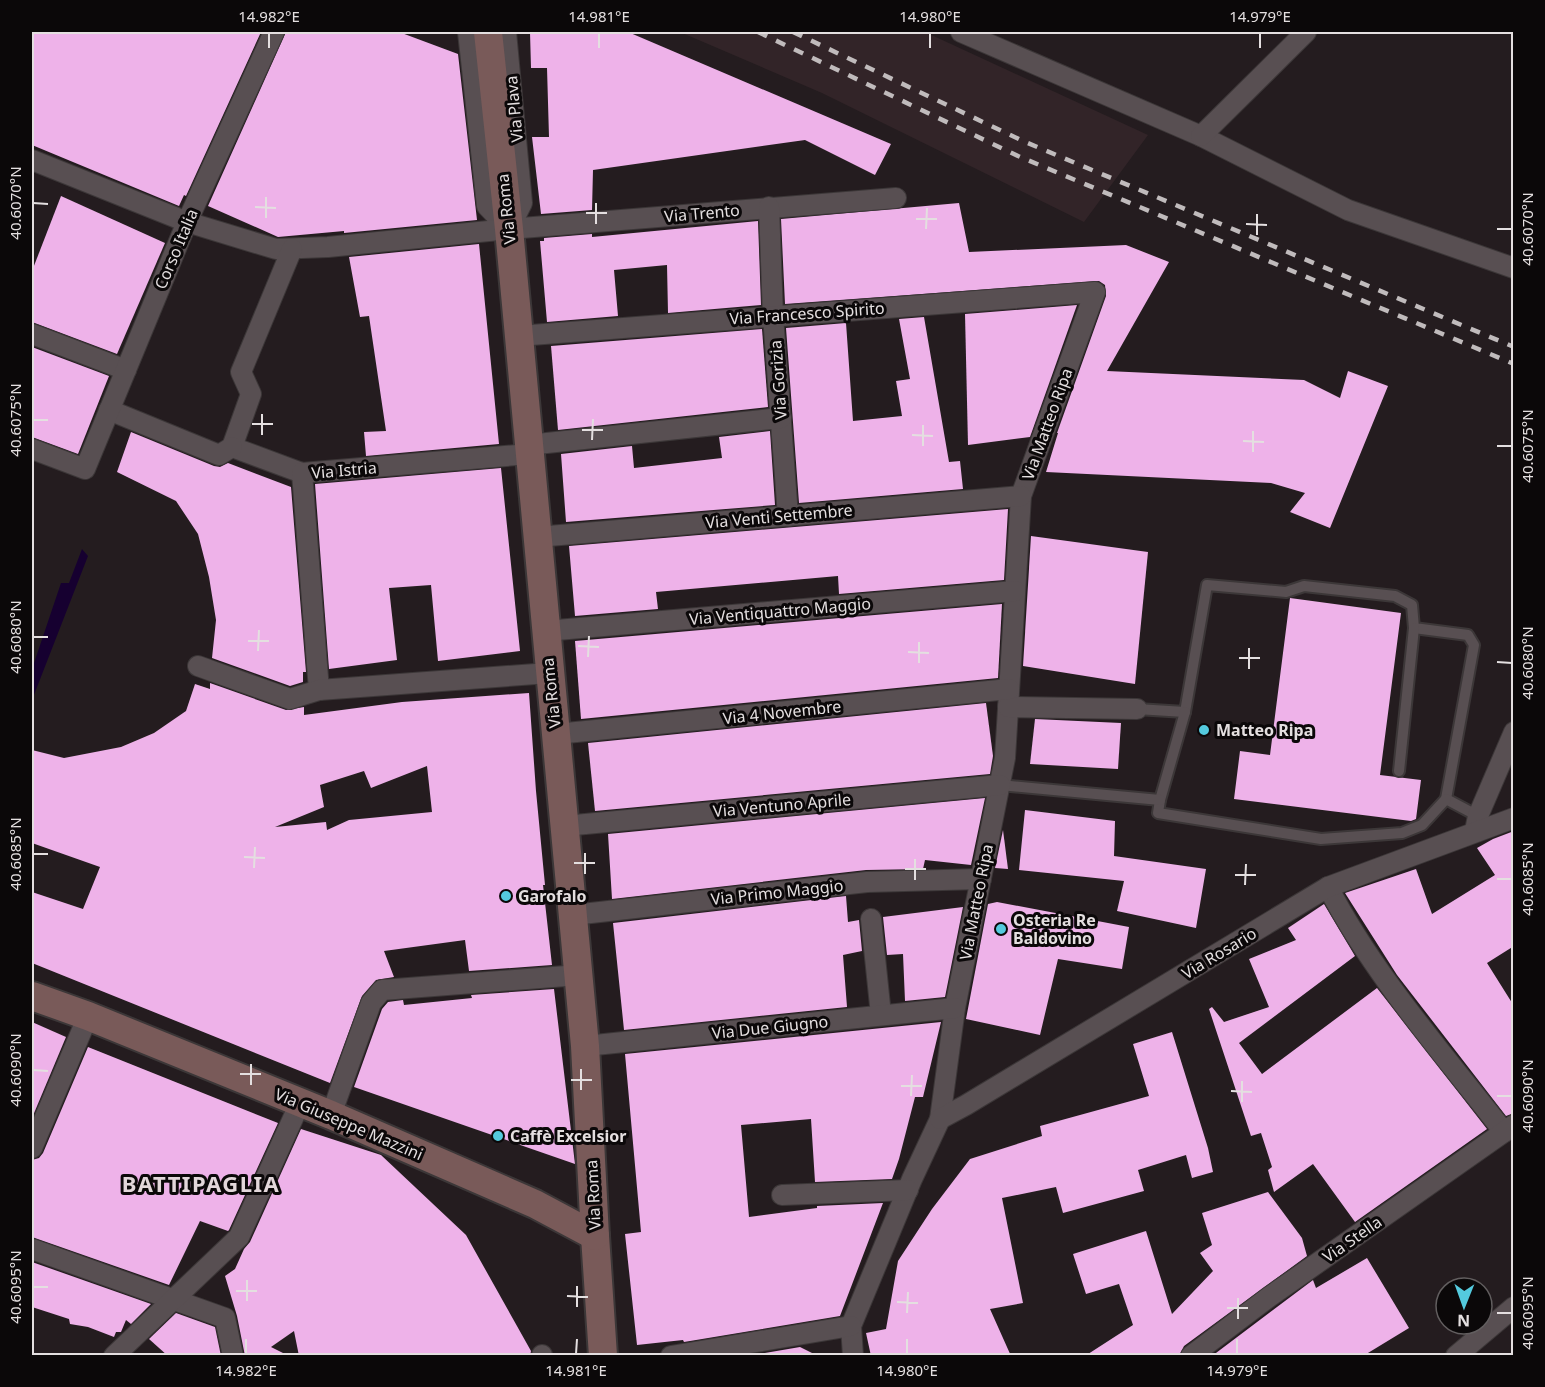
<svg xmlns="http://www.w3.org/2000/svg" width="1545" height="1387" viewBox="0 0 1545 1387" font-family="'Noto Sans',sans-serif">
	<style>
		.built { fill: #322428 }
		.water { fill: #160030 }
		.building { fill: #eeb2e9; fill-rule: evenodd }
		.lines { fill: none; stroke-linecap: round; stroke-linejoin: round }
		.lane-casing { stroke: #3c3738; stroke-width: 14 }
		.street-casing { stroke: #3c3738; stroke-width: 22 }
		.secondary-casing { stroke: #3c3738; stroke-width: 32 }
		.lane { stroke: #584f52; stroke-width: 10 }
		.street { stroke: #584f52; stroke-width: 20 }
		.secondary { stroke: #795a59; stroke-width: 28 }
		.rail { stroke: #c0bbbc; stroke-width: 4.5; stroke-dasharray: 10 10; stroke-linecap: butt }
		.ticks { fill: none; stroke: #e4dfe0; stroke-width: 2 }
		.poi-dot { fill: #54cade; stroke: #0b0809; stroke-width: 2 }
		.labels { text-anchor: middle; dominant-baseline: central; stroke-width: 6; stroke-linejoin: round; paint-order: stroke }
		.street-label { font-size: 16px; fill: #e4dfe0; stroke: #0b0809 }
		.poi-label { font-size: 16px; font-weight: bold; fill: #e4dfe0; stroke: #0b0809; text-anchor: start }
		.district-label { font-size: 22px; font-weight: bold; letter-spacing: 1.5px; fill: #e2d7da; stroke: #0b0809 }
		.neatline { fill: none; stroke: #e4dfe0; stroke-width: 2 }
		.ticks-label { font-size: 15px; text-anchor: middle; fill: #e4dfe0 }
	</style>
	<rect width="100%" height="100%" fill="#241c1f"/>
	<!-- built -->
	<polygon class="built" points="680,32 925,32 1148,135 1084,222 822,93"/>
	<!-- water -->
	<polygon class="water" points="82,549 88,556 32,700 32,669 61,583 69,583"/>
	<!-- building -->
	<g class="building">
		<polygon points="32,32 261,32 186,196 184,195 179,206 32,145"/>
		<polygon points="286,32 399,32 458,54 477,220 344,233 344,231 278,237 208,206"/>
		<polygon points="530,32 628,32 891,144 875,175 805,140 593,170 592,210 541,214 532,137 549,137 547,68 531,68"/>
		<polygon points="61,196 165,243 117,354 32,322 32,271"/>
		<polygon points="959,203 969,252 1126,245 1169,262 1107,371 1304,380 1340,398 1348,371 1388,386 1330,528 1290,512 1305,493 1271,483 1046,472 1058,433 1057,433 1106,296 1105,285 1099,281 785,304 781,219"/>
		<polygon points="758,221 761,305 668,313 667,265 614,270 618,316 547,322 540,241 544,241 544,238 592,234 592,237"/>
		<polygon points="479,244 499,444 366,456 364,432 386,431 369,316 360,317 349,257"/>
		<polygon points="1077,305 1030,437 968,445 965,314"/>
		<polygon points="924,317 949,462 960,461 963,489 799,503 786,328 846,323 853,421 902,416 896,381 910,379 899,319"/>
		<polygon points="762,329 768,407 558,430 551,346"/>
		<polygon points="32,347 109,376 78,454 32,437"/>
		<polygon points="770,431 775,505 566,522 561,454 632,446 634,468 722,458 719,437"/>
		<polygon points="131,432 214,466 220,467 228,463 291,487 306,672 303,672 303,682 290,686 212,658 216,620 209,577 198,534 176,501 117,472"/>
		<polygon points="501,468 520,651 438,661 431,585 389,588 397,660 329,669 315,484"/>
		<polygon points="1008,509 1004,580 839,594 838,576 656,592 658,609 575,616 569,546"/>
		<polygon points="1031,536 1148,552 1135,684 1023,666"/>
		<polygon points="1290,598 1401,613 1380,775 1421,780 1416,819 1411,821 1234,799 1240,751 1270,755"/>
		<polygon points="1002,604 998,678 581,719 575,641"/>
		<path d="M210,683L286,710L304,707V715L402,702L529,693L536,791L545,885H543L552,965L469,971L465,940L384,951L394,977L376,980L362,996L330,1083L32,963V892L83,909L100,867L32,843V750L64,758L121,747L154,733L186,711L195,684L210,689ZM427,766L432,812L349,820L327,830L326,822L275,827L324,807L320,785L364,771L371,788Z"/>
		<polygon points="986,703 993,756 990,774 595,811 588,743"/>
		<polygon points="1035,719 1121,723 1118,769 1030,764"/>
		<polygon points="985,798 971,865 925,860 923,869 866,870 612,899 608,834"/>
		<polygon points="1025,810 1115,821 1114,856 1206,869 1196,928 1117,911 1124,881 1019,870"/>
		<polygon points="1003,830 1008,869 995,868"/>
		<polygon points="1514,831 1514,946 1487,963 1514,1006 1514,1113 1506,1116 1397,975 1345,893 1416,869 1432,914 1495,875 1477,848 1493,839"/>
		<polygon points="846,896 848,922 859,920 862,951 843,955 847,1007 624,1030 613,923"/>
		<polygon points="997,902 1129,927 1122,969 1058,959 1040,1035 966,1019 988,904"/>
		<polygon points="1324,904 1355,956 1239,1043 1262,1074 1377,988 1487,1129 1355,1222 1313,1164 1274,1192 1268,1170 1272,1167 1261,1133 1251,1136 1209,1009 1212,1007 1224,1022 1269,1007 1249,959 1296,940 1288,928"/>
		<polygon points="963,907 945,997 905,1001 903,954 887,955 883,917"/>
		<polygon points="554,989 575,1164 354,1087 382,1009 388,1002 403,1000 404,1005 472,998 471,995"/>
		<polygon points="32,1022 66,1037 32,1118"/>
		<polygon points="941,1022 923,1097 915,1097 899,1159 892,1179 815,1182 811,1119 741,1125 749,1217 817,1208 817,1206 883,1203 840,1316 684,1342 683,1340 637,1345 625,1234 641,1232 625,1054"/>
		<polygon points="1172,1032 1208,1148 1213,1172 1192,1178 1186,1155 1138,1170 1144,1191 1063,1213 1056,1187 1002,1198 1023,1303 990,1309 1011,1356 871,1356 866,1333 886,1329 898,1261 932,1209 970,1159 1042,1136 1040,1126 1149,1096 1133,1044"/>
		<polygon points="88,1047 278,1123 229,1230 228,1231 200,1221 169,1285 32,1237 32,1160 39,1158 43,1153"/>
		<polygon points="301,1129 381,1155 466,1235 531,1351 530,1356 299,1356 294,1331 271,1347 289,1356 245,1356 237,1316 225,1276 235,1269 244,1249 250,1242"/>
		<polygon points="1268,1192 1302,1238 1307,1256 1184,1346 1179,1356 1085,1356 1133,1325 1119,1284 1086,1294 1073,1254 1146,1231 1172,1314 1213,1271 1200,1253 1212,1245 1202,1213"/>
		<polygon points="1367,1258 1409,1328 1363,1356 1212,1356 1313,1280 1316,1288"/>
		<polygon points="32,1262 151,1304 131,1324 126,1320 121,1332 116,1332 114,1337 88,1327 70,1324 69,1319 32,1307"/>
		<polygon points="176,1313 215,1327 221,1356 168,1356 149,1339"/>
		<polygon points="800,1347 818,1356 747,1356"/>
	</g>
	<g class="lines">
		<!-- lane casing -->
		<g class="lane-casing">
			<g id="lane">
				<polyline points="1137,709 1185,712 1207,585 1286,592 1304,586 1395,596 1412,605 1414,628 1468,635 1474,645 1446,799 1478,816"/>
				<polyline points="1185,712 1160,800 1158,813 1321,839 1402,833 1422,825 1446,799"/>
				<polyline points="1399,771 1414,628"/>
				<polyline points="1000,785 1160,800"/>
			</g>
		</g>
		<!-- street casing -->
		<g class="street-casing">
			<g id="street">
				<polyline points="468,32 487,206 509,229"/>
				<polyline points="506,32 522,203 509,229"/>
				<polyline points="961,32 1201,136 1348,210 1514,268"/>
				<polyline points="1201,136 1306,32"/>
				<polyline points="32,160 187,222 276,249 328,247 509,229 896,198"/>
				<polyline points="769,207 773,316 788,516"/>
				<polyline points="292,249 241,372 251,394 232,447 302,473 529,454"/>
				<polyline points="32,334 126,370"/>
				<polyline points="518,336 1095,292 1021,496 1005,758 955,1008 940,1119 912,1179 851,1326 853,1356"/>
				<polyline points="109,410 219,455 232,447"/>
				<polyline points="528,445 781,418"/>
				<polyline points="32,449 85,469 187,222 274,32"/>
				<polyline points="302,473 319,690"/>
				<polyline points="537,537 1021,496"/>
				<polyline points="545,631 1015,591"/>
				<polyline points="198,666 290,699 319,690 549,673"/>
				<polyline points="1008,707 1137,709"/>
				<polyline points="556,734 1009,689"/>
				<polyline points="564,826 1000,785"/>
				<polyline points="1475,831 1478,816 1514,732"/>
				<path d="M1328,887C1372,973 1445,1056 1504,1132"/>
				<polyline points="573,915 867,882 981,879"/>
				<polyline points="871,919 881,1015"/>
				<polyline points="585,1046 955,1008"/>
				<polyline points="331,1115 371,1003 382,990 579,975"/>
				<polyline points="940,1119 966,1105 1328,887 1514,818"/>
				<polyline points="32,1148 88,1016"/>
				<polyline points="782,1195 908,1190"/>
				<polyline points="32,1249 225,1318 233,1356"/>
				<polyline points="542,1355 542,1356"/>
				<polyline points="114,1356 239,1237 300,1103"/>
				<polyline points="671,1356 851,1326"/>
				<polyline points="1191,1356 1269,1297 1514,1125"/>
				<polyline points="1456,1356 1514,1307"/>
			</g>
		</g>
		<!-- secondary casing -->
		<g class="secondary-casing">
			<g id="secondary">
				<polyline points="488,32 509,229 585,1046 595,1236 603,1356"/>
				<polyline points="32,996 88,1016 331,1115 535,1204 595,1236"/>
			</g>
		</g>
		<!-- lane -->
		<use href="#lane" class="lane"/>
		<!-- street -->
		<use href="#street" class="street"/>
		<!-- secondary -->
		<use href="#secondary" class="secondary"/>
		<!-- rail -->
		<g class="rail">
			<polyline points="758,32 1018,156 1514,364"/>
			<polyline points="793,32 1023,141 1514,347"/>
		</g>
	</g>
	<!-- ticks -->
	<path class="ticks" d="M269,48V33M599,48V33M930,48V33M1260,48V33M33,203L48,204M255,207L276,208M586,213H607M266,218V197M916,219H937M596,224V203M1246,224L1267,225M926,229L927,208M1497,229H1512M1257,235V214M33,420H48M252,424H273M582,430H603M262,435V414M912,435L933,436M592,440L593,419M1243,441L1264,442M923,446V425M1497,446H1512M1253,452V431M33,637H48M248,641H269M578,646L599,647M258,651L259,630M908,652L929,653M588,657L589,636M1239,658H1260M1497,662L1512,663M919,663V642M1249,669V648M33,854H48M244,857L265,858M574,863H595M254,868L255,847M905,869H926M585,874V853M1235,875H1256M1497,879H1512M915,880V859M1245,885L1246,864M33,1070L48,1071M240,1074H261M571,1080H592M251,1085V1064M901,1086H922M581,1090V1069M1231,1091L1252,1092M911,1096L912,1075M1497,1096H1512M1242,1102V1081M33,1287H48M236,1291H257M567,1296L588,1297M247,1301V1280M897,1302L918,1303M577,1307V1286M1227,1308H1248M907,1313L908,1292M1497,1313H1512M1238,1319V1298M246,1354V1339M576,1354L577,1339M907,1354V1339M1237,1354V1339"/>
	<!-- markers -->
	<g class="poi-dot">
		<circle cx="1204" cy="730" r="6"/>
		<circle cx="506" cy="896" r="6"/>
		<circle cx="1001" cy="929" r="6"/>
		<circle cx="498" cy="1136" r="6"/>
	</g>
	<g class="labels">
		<!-- street labels -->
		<g class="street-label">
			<text transform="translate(514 109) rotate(-95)">Via Plava</text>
			<text transform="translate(506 209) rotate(-96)">Via Roma</text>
			<text transform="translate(702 213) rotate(-5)">Via Trento</text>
			<text transform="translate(176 249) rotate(-67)">Corso Italia</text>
			<text transform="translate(807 313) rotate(-4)">Via Francesco Spirito</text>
			<text transform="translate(778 380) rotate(-94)">Via Gorizia</text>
			<text transform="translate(1047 424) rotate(-70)">Via Matteo Ripa</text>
			<text transform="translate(344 470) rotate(-5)">Via Istria</text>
			<text transform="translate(779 516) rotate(-5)">Via Venti Settembre</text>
			<text transform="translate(780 611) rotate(-5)">Via Ventiquattro Maggio</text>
			<text transform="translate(551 693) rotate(-96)">Via Roma</text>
			<text transform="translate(782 712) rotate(-6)">Via 4 Novembre</text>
			<text transform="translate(782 805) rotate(-5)">Via Ventuno Aprile</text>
			<text transform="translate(777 892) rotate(-6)">Via Primo Maggio</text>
			<text transform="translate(976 902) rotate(-79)">Via Matteo Ripa</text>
			<text transform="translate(1219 953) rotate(-31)">Via Rosario</text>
			<text transform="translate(770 1027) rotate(-6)">Via Due Giugno</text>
			<text transform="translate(349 1124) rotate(23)">Via Giuseppe Mazzini</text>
			<text transform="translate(593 1195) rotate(-93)">Via Roma</text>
			<text transform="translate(1352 1239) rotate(-35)">Via Stella</text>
		</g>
		<!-- poi labels -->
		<g class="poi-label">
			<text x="1216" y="730">Matteo Ripa</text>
			<text x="518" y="896">Garofalo</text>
			<text x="1013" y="920">Osteria Re<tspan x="1013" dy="18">Baldovino</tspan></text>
			<text x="510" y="1136">Caffè Excelsior</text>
		</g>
		<!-- district labels -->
		<g class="district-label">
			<text x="201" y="1183">BATTIPAGLIA</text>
		</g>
	</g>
	<!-- border -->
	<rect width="1545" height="1387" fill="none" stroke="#0b0809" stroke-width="66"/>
	<!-- north arrow -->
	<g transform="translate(1464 1306) rotate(181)"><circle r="28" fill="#0b0809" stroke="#625e5f" stroke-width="1.5"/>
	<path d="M0-4.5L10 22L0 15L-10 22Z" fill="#54cade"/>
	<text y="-9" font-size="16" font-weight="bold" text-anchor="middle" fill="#e4dfe0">N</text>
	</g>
	<rect x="33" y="33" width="1479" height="1321" class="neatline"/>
	<g class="ticks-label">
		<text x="269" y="22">14.982°E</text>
		<text x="599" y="22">14.981°E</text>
		<text x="930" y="22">14.980°E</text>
		<text x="1260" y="22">14.979°E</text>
		<text transform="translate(16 203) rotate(-90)" y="5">40.6070°N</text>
		<text transform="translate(1528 229) rotate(-90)" y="5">40.6070°N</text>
		<text transform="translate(16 420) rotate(-90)" y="5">40.6075°N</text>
		<text transform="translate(1528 446) rotate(-90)" y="5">40.6075°N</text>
		<text transform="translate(16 637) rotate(-90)" y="5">40.6080°N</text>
		<text transform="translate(1528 663) rotate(-90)" y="5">40.6080°N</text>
		<text transform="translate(16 854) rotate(-90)" y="5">40.6085°N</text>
		<text transform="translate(1528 879) rotate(-90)" y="5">40.6085°N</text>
		<text transform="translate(16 1070) rotate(-90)" y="5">40.6090°N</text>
		<text transform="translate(1528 1096) rotate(-90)" y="5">40.6090°N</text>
		<text transform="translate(16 1287) rotate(-90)" y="5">40.6095°N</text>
		<text transform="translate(1528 1313) rotate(-90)" y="5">40.6095°N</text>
		<text x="246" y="1376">14.982°E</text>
		<text x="576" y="1376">14.981°E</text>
		<text x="907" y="1376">14.980°E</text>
		<text x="1237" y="1376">14.979°E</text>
	</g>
</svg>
